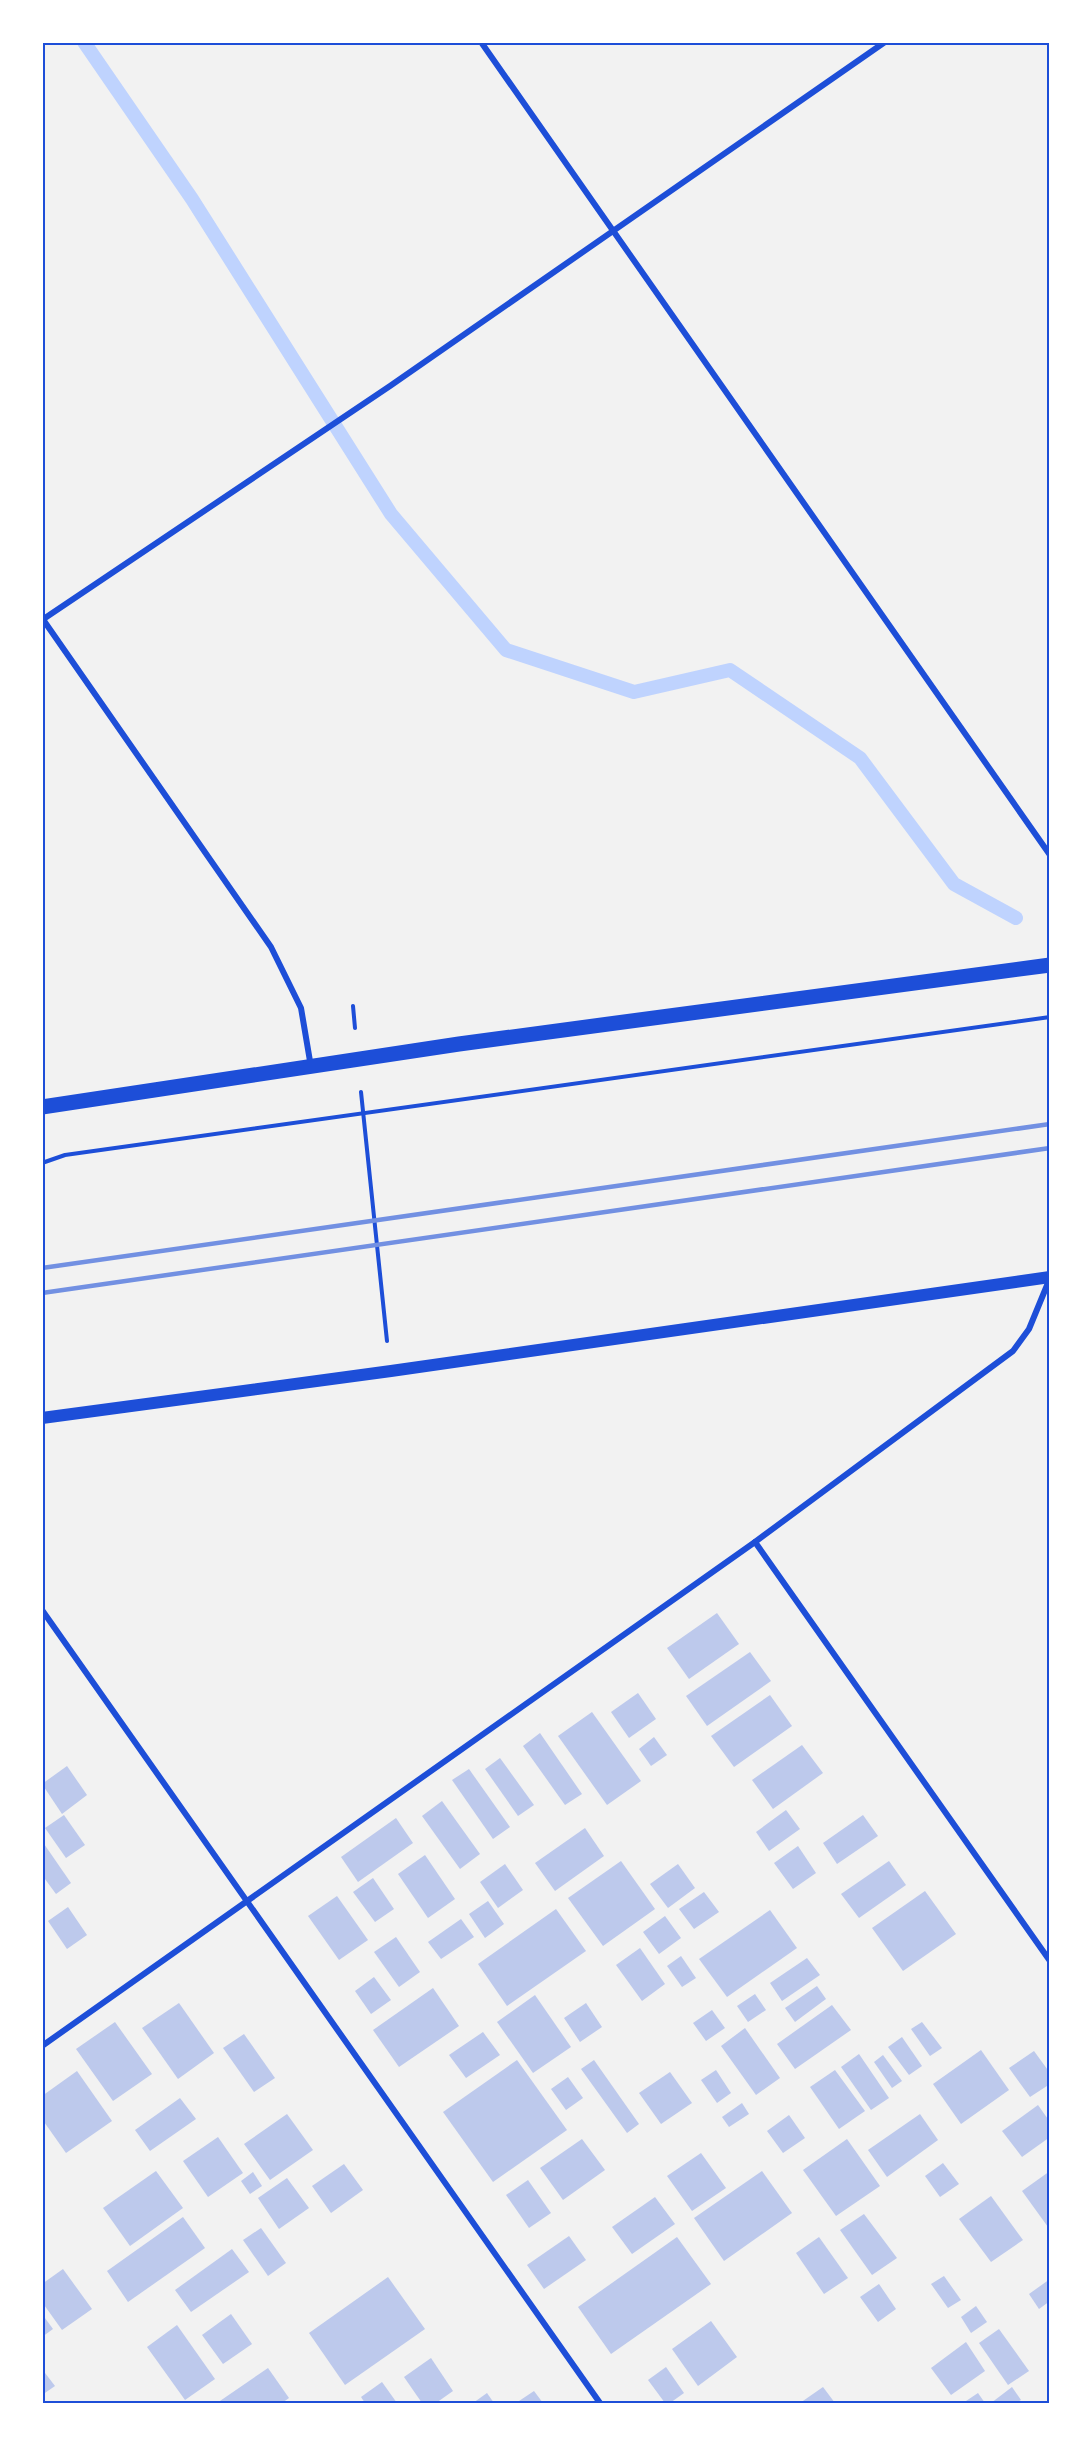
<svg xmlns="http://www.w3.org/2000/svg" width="1092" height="2445" viewBox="0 0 1092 2445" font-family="'Asap Condensed',sans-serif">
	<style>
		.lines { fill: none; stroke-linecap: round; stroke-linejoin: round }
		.stream { stroke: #bfd3fe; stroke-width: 14 }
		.building { fill: #bdc9ec }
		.path { stroke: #1d4ed8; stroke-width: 4 }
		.minor { stroke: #1d4ed8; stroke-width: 6 }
		.secondary { stroke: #1d4ed8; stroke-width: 12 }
		.primary { stroke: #1d4ed8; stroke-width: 15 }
		.rail { stroke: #7290e2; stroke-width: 4.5 }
		.neatline { fill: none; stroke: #1d4ed8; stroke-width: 2 }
	</style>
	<rect width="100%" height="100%" fill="#f2f2f2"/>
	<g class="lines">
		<!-- stream -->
		<polyline class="stream" points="84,42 192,199 391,514 506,650 634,692 730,670 860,758 954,884 1016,918"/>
	</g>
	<!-- building -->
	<g class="building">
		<polygon points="717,1613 739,1644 689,1679 667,1648"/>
		<polygon points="750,1652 771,1681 707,1726 686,1696"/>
		<polygon points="638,1693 656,1719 629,1738 611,1712"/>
		<polygon points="770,1695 792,1726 734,1767 711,1736"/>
		<polygon points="592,1712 641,1781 607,1805 558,1736"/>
		<polygon points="540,1733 582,1794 565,1805 523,1746"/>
		<polygon points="654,1737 667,1755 651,1766 639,1749"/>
		<polygon points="802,1745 823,1773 773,1809 752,1780"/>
		<polygon points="500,1758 534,1805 518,1816 485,1769"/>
		<polygon points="67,1766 87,1795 62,1814 42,1784"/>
		<polygon points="469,1769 510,1827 493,1839 452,1780"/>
		<polygon points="442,1801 480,1854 460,1869 422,1816"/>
		<polygon points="786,1810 800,1829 769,1851 756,1832"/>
		<polygon points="64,1815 85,1845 66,1858 45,1828"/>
		<polygon points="863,1815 878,1836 837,1864 823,1843"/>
		<polygon points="396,1818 413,1843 358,1882 341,1857"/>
		<polygon points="585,1828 604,1856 555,1891 535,1863"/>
		<polygon points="42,1841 71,1883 56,1894 42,1875"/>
		<polygon points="798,1846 816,1873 793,1889 774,1863"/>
		<polygon points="425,1855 455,1899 428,1918 398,1874"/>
		<polygon points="621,1861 655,1909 603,1946 568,1898"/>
		<polygon points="889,1861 906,1885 859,1918 841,1894"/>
		<polygon points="505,1864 523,1890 498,1908 480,1882"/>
		<polygon points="678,1864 695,1888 668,1908 650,1884"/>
		<polygon points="373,1878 394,1909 375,1922 353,1892"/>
		<polygon points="925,1891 956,1934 903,1971 872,1928"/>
		<polygon points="704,1892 719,1912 694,1929 679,1909"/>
		<polygon points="337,1896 368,1940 339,1960 308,1916"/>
		<polygon points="488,1901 504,1924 485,1938 469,1914"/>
		<polygon points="68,1907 87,1935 67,1949 48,1921"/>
		<polygon points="556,1909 586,1951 507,2006 478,1964"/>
		<polygon points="770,1910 797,1948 727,1997 699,1959"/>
		<polygon points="665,1916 681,1938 659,1954 643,1932"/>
		<polygon points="461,1919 474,1937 441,1959 428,1942"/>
		<polygon points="396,1937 420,1972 399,1987 374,1952"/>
		<polygon points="640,1948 665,1984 642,2001 616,1965"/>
		<polygon points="681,1956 696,1978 682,1987 667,1966"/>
		<polygon points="807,1958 820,1975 782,2001 770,1983"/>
		<polygon points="374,1977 391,2000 371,2014 355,1991"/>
		<polygon points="817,1986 826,1999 795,2022 785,2008"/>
		<polygon points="433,1988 459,2026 399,2067 373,2030"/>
		<polygon points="755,1994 766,2010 748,2022 737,2006"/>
		<polygon points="535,1995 571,2047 533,2073 497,2022"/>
		<polygon points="179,2003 214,2053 178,2079 142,2028"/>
		<polygon points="586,2003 602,2027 580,2042 564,2018"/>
		<polygon points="832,2005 851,2030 795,2069 777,2044"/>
		<polygon points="712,2010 725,2028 706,2041 693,2023"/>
		<polygon points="115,2022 152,2074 113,2101 76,2049"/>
		<polygon points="922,2022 942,2048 930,2056 911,2029"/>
		<polygon points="745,2028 780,2078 756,2095 721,2046"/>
		<polygon points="483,2032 500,2055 466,2078 449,2055"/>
		<polygon points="244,2034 275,2078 254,2092 223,2048"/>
		<polygon points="902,2037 922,2066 909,2075 888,2047"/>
		<polygon points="981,2050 1009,2090 961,2124 933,2084"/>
		<polygon points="1034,2051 1050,2073 1050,2084 1030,2097 1009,2068"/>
		<polygon points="859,2054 889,2098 871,2110 841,2067"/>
		<polygon points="883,2055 902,2081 892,2088 874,2062"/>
		<polygon points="517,2060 567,2130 493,2182 443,2112"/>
		<polygon points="594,2060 639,2124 627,2133 581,2069"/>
		<polygon points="716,2070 731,2093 717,2103 701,2080"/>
		<polygon points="835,2070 865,2111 839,2129 810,2087"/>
		<polygon points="77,2071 112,2121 66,2153 42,2119 42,2096"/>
		<polygon points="670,2072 692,2103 661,2124 639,2093"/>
		<polygon points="568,2077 583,2098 566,2110 551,2089"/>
		<polygon points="180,2098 196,2119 150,2151 135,2130"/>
		<polygon points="742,2103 749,2114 729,2127 722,2117"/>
		<polygon points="1038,2105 1050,2122 1050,2137 1022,2157 1002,2131"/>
		<polygon points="287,2114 313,2150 270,2180 244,2144"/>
		<polygon points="920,2114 938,2140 887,2177 868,2150"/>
		<polygon points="789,2115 805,2138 783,2153 767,2131"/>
		<polygon points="218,2137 243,2173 208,2197 183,2161"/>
		<polygon points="582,2139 605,2170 563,2200 540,2168"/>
		<polygon points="847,2139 880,2186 836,2216 803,2170"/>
		<polygon points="701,2153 726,2188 692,2211 667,2176"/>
		<polygon points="943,2163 959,2184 940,2197 925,2176"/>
		<polygon points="344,2164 363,2190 331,2213 312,2186"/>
		<polygon points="156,2171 183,2208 130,2246 103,2208"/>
		<polygon points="762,2171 792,2213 724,2261 694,2218"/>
		<polygon points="1050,2171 1050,2226 1048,2227 1022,2191"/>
		<polygon points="253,2172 262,2186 250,2194 241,2181"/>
		<polygon points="287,2178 309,2208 279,2229 258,2198"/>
		<polygon points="528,2180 551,2213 529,2228 506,2195"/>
		<polygon points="991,2196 1023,2240 991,2262 959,2219"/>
		<polygon points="655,2197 675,2224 632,2254 612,2227"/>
		<polygon points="864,2214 897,2258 872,2275 840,2230"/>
		<polygon points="183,2217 205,2248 128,2302 107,2271"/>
		<polygon points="261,2228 286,2263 268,2276 243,2240"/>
		<polygon points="569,2236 586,2260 544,2289 527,2265"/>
		<polygon points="677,2237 711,2284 611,2354 578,2307"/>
		<polygon points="819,2237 848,2278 824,2294 796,2253"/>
		<polygon points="232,2249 249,2272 191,2312 175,2290"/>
		<polygon points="63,2269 92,2309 62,2330 42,2302 42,2284"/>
		<polygon points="944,2276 961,2300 948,2308 931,2284"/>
		<polygon points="388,2277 425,2329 345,2385 309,2333"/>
		<polygon points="1050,2279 1050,2301 1039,2309 1029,2294"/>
		<polygon points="879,2284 896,2309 878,2322 860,2297"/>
		<polygon points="976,2306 987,2322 971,2333 961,2317"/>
		<polygon points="42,2314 53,2329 42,2337"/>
		<polygon points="231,2314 252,2344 223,2364 202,2335"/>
		<polygon points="711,2321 737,2357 698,2386 672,2349"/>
		<polygon points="177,2325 215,2379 185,2400 147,2347"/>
		<polygon points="999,2329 1029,2371 1008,2385 979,2343"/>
		<polygon points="966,2342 985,2371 951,2395 931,2368"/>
		<polygon points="431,2358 453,2391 436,2403 422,2403 404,2377"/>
		<polygon points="666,2367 684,2393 670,2403 665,2403 648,2380"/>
		<polygon points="268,2368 289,2398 282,2403 217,2403"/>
		<polygon points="42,2369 55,2386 42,2395"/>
		<polygon points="382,2382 397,2403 365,2403 361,2397"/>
		<polygon points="823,2387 835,2403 800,2403"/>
		<polygon points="1012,2387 1021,2400 1016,2403 991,2403"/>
		<polygon points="534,2391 543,2403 516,2403"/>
		<polygon points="487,2393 494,2403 473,2403"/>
		<polygon points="978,2393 985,2403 963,2403"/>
	</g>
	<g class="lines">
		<!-- path -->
		<g class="path">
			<polyline points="353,1006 355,1028"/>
			<polyline points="361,1092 387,1341"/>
			<polyline points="42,1163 65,1155 1050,1017"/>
		</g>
		<!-- minor -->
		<g class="minor">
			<polyline points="481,42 1050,855"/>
			<polyline points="42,618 271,947 301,1008 311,1067"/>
			<polyline points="42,620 390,386 885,42"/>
			<polyline points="755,1542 1050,1961"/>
			<polyline points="42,1610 600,2403"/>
			<polyline points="42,2046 755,1542 1013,1351 1029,1329 1050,1278"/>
		</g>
		<!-- secondary -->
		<polyline class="secondary" points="42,1418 391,1371 1050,1277"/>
		<!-- primary -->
		<polyline class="primary" points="42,1107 459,1044 1050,965"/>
		<!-- rail -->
		<g class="rail">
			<polyline points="42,1268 1050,1124"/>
			<polyline points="42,1293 1050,1148"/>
		</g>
	</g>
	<!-- border -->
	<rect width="1092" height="2445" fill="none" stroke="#ffffff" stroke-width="87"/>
	<rect x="44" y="44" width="1004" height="2358" class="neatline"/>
</svg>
